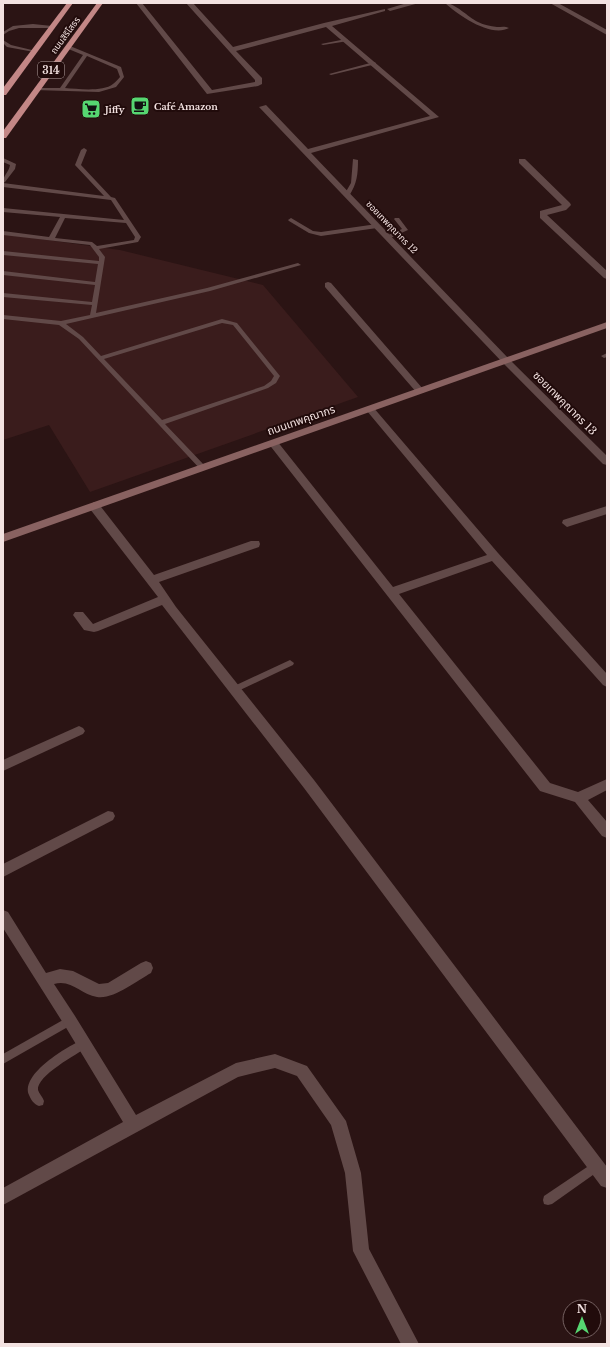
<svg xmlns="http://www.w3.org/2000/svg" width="610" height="1347" viewBox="0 0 610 1347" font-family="'Libre Baskerville','Noto Sans Thai',serif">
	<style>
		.built { fill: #3a1c1c }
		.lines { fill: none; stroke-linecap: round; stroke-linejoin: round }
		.lane { fill: #614948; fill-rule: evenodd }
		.street { fill: #614948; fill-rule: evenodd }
		.secondary { fill: #896261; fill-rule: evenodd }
		.highway { fill: #c38786; fill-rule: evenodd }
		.labels { text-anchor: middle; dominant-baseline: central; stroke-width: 4; stroke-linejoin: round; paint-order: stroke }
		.far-street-label { font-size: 9px; fill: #f3e2e1; stroke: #210b0b }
		.far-poi-label { font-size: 9px; font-weight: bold; fill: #f3e2e1; stroke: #210b0b; text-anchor: start }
		.shield { fill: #210b0b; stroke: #b4a2a1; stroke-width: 1 }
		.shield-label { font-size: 10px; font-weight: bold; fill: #f3e2e1 }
		.street-label { font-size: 11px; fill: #f3e2e1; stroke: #210b0b }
	</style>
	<rect width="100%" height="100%" fill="#2b1414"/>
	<!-- built -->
	<polygon class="built" points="3,234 120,250 263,285 358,397 90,492 49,425 3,440"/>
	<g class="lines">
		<!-- lane -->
		<g class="lane">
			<path d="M445,3C455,3 468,17 478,22C484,25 490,26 497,27C501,27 505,26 509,28C491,38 458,15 445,3Z"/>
			<polygon points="33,24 52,26 54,27 52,28 19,28 9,31 3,35 3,32 13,26"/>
			<polygon points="346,39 348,40 348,41 323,45 321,44"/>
			<polygon points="3,40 11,45 36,51 34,52 7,47 3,43"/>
			<path d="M66,46H70L121,67L124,77L116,87L99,92L35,90V89L37,88H60L83,55L66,48ZM87,56L117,69L120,77C118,79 116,82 113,84C103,92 78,89 65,88Z"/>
			<polygon points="374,62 376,63 376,64 331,75 329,74"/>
			<path d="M84,148L87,150L81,165L111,197L115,198L141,237L138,242L99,249L105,257L96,313L207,288L298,263L301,265L210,291L66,324L83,337L101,356L222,319L237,323L280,376L276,383L268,388L165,424L205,466L206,468L205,470H201L79,339L59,325L3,319V315L61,321L90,315L92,305L3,297V293L92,302L95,285L3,275V271L95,282L98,264L3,255V251L99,261V257L90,245L3,235V231L49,237L60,217L3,212V208L124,220L111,200L3,187V183L104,196L75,165L81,150ZM65,218L126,223L135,237L134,240L97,246L92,242L55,238ZM222,323L233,325L274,376L271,381L264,386L162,420L104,359Z"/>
			<path d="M3,158L16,164L15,169L5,182L3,183C3,175 9,172 10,165L3,162Z"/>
			<path d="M353,159L358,160C358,174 357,184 349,196L347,197L344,195L351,183Z"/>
			<polygon points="291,218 313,231 321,232 377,224 380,226 377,228 321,236 309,233 289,221 288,220"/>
			<polygon points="395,218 399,218 408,230 390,238 386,238 386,236 402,229 394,219"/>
			<polygon points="607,353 607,357 604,358 601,356"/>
			<polygon points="290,660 294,663 293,665 238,691 232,691 231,689 232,687"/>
			<polygon points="70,1016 73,1018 75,1021 73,1024 3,1064 3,1054"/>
			<path d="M84,1039L88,1041L89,1044L88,1047C77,1054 36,1076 38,1090C39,1094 43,1097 44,1101L43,1105L39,1106C34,1104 31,1100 29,1095C20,1074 68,1046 84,1039Z"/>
			<polygon points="596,1161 600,1162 601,1166 600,1170 552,1204 548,1205 544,1204 543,1200 544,1196"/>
		</g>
		<!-- street -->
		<g class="street">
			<polygon points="136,3 142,3 212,90 255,82 255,80 186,3 193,3 233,47 324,23 385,9 385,11 332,26 439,117 311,153 509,359 607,456 607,465 603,464 503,363 259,107 266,105 308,149 430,116 326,27 236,51 262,78 262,84 258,86 207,94"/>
			<polygon points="407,3 419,3 390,11 387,9"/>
			<polygon points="550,3 558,3 607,30 607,35"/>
			<polygon points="519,159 525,159 570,203 571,205 566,210 547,215 607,271 607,279 604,278 540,218 540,211 562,205 519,163"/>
			<polygon points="328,282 331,283 423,389 425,391 423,393 417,393 325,287 325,283"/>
			<polygon points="370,406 373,407 498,553 607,674 607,687 603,685 492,561 399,594 550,783 578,792 607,779 607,790 588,800 607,822 607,838 602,836 575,802 540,791 268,443 269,441 277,441 393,587 487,555 367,411 365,409"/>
			<polygon points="94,502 98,503 154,575 251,541 259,541 260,544 259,547 159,582 176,607 314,780 607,1167 607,1188 601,1186 304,788 162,605 98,631 94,632 84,630 73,615 75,612 83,612 93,624 158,597 90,509 89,506"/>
			<polygon points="607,506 607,514 567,527 562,523 563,520"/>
			<polygon points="79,726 83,728 85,731 83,734 3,771 3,760"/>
			<polygon points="108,811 113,812 115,816 113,820 3,877 3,864"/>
			<path d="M3,910L8,912L46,973L60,969L73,971L99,984L108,983L141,963L146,961L151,963L153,968L151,973C138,980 113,1000 97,997C81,995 72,979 54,984L75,1016L136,1115L236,1063L275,1054L307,1066L346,1121L361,1173L369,1249L419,1344H401L353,1251L345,1173L331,1125L297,1076L275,1068L238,1077L3,1205V1188L123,1122L65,1026L3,928Z"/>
		</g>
		<!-- secondary -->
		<polygon class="secondary" points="607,322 607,328 3,542 3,534"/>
		<!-- highway -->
		<g class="highway">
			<polygon points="67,3 73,3 6,95 3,95 3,88"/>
			<polygon points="97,3 103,3 6,138 3,138 3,131"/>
		</g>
	</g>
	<!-- icons -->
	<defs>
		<g id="cafe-square" transform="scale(1)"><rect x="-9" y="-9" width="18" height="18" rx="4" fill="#56d671" stroke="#210b0b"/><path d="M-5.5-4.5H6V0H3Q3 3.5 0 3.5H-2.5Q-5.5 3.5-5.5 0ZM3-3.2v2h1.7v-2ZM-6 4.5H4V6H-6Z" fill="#111"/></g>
		<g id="supermarket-square" transform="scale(1)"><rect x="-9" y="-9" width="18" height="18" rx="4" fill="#56d671" stroke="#210b0b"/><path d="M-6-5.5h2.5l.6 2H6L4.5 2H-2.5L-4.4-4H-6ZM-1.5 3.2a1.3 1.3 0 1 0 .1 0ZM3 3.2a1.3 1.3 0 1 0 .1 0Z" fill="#111"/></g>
	</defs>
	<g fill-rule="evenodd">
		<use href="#cafe-square" x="140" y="106"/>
		<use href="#supermarket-square" x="91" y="109"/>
	</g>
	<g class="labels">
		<!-- far-street labels -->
		<g class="far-street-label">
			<text transform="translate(65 35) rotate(-54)">ถนนสิริโสธร</text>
			<text transform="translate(392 227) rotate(46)">ซอยเทพคุณากร 12</text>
		</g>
		<!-- far-poi labels -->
		<g class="far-poi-label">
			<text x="154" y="106">Café Amazon</text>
			<text x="105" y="109">Jiffy</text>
		</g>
		<!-- shield labels -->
		<rect class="shield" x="38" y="62" width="26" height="16" rx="3"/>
		<g class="shield-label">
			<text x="51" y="70">314</text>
		</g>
		<!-- street labels -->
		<g class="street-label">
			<text transform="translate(565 403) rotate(45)">ซอยเทพคุณากร 13</text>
			<text transform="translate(301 420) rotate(-19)">ถนนเทพคุณากร</text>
		</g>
	</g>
	<!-- border -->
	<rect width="610" height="1347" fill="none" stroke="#f3e2e1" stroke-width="8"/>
	<!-- north arrow -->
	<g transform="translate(582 1319)"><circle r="19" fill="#210b0b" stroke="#756161"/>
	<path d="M0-3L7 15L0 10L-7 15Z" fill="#56d671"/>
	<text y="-6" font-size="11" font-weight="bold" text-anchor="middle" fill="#f3e2e1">N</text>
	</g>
</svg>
